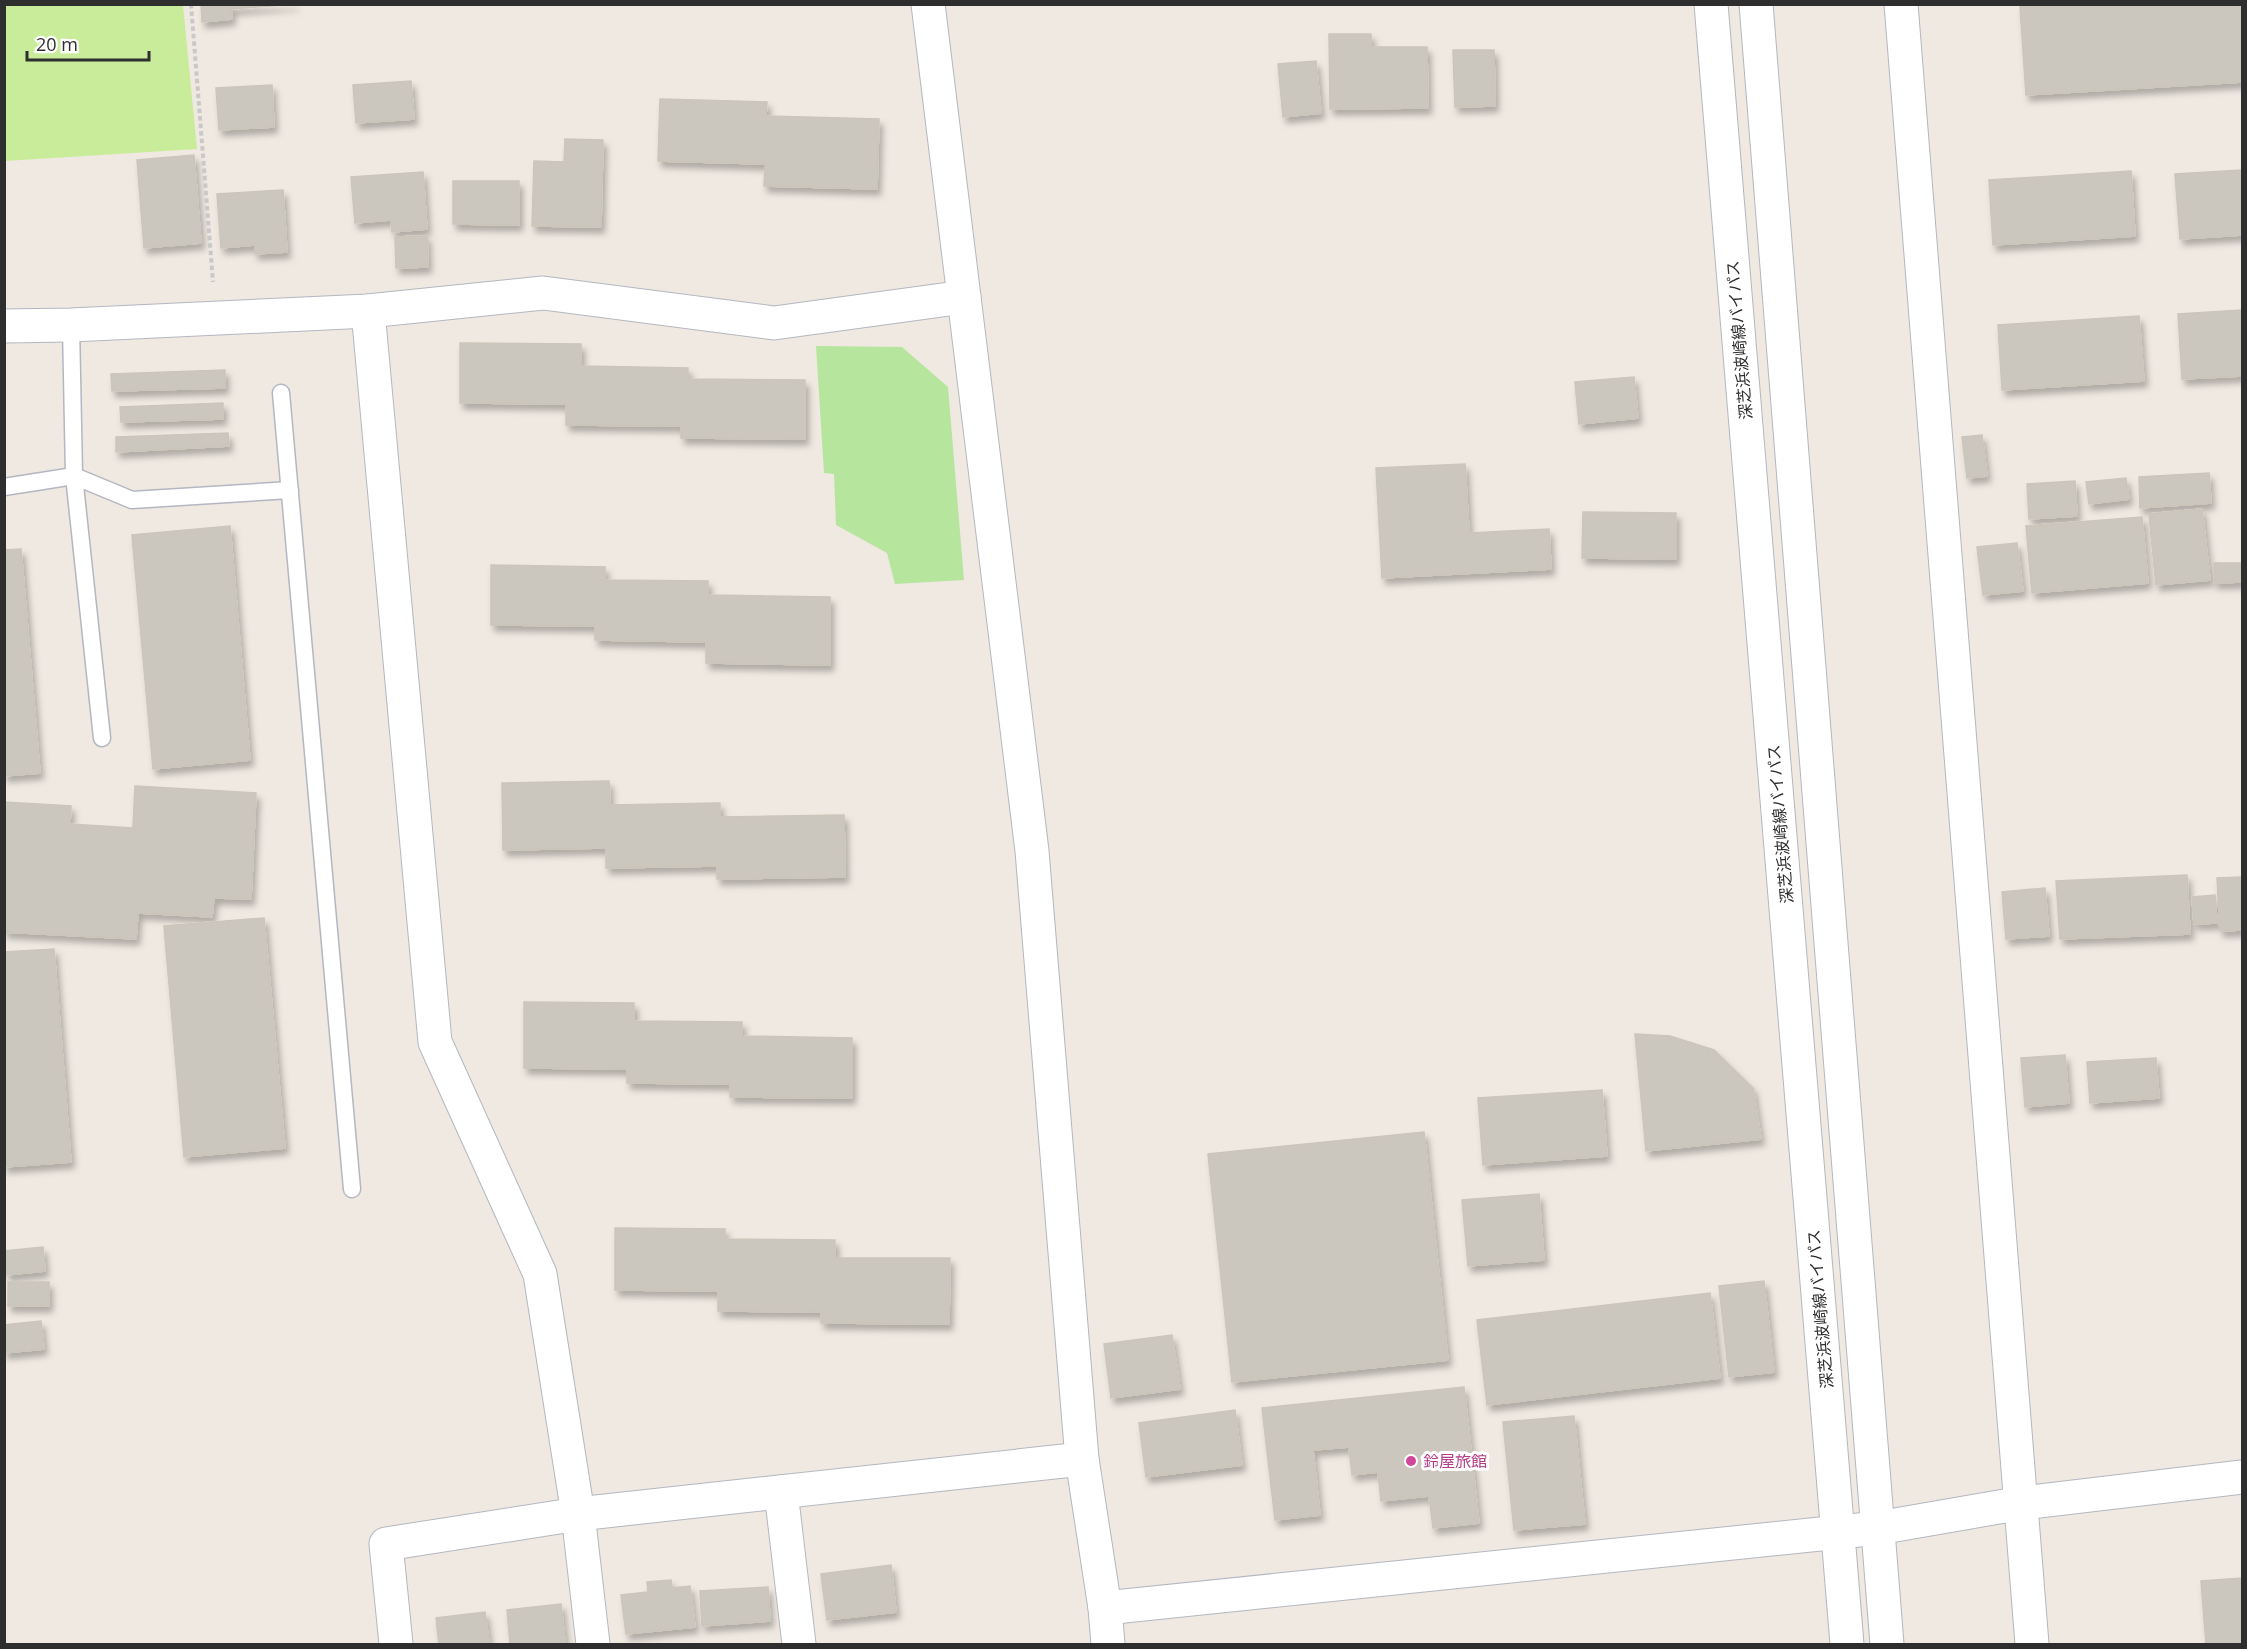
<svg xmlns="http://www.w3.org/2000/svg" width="2247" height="1649" viewBox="0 0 2247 1649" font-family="'Open Sans','Noto Sans JP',sans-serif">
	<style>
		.green { fill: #b6e59e }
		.pitch { fill: #c9ec9a }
		.building { fill: #cbc7bf; stroke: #cbc5ba; stroke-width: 1.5; filter: url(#shadow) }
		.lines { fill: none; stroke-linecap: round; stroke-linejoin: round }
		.lane-casing { stroke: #b4b7c1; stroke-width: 19 }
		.street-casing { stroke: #b4b7c1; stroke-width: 35 }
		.secondary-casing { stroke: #b4b7c1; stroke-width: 35 }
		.path { stroke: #c9c9c9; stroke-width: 4; stroke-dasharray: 4.5 3; stroke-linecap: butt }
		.lane { stroke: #fff; stroke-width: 16 }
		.street { stroke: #fff; stroke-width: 33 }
		.secondary { stroke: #fff; stroke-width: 33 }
		.hotel-dot { fill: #d1479c; stroke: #fff; stroke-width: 2 }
		.labels { text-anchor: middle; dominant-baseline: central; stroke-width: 6; stroke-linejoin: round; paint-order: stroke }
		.street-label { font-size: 16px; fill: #2e2e2e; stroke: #fff }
		.hotel-label { font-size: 16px; fill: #b23c85; stroke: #fff; text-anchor: start }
	</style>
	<defs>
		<filter id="shadow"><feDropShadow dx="3.5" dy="6" stdDeviation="3" flood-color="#0004"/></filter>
	</defs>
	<rect width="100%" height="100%" fill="#efe9e1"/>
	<!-- green -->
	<polygon class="green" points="816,346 902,347 948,387 964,580 895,584 887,553 836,525 834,474 824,473"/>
	<!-- pitch -->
	<polygon class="pitch" points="5,4 183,5 197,149 5,161"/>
	<!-- building -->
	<g class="building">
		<polygon points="201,4 296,4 231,9 232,19 202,22"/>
		<polygon points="2063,4 2242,4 2242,82 2026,95 2020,7"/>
		<polygon points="1329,34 1371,34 1371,47 1427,47 1428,108 1330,109"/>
		<polygon points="1453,50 1494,50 1495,106 1455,107"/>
		<polygon points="1316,61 1321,113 1283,117 1278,64"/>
		<polygon points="411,81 414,119 356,123 353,85"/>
		<polygon points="272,85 274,127 219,130 216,88"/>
		<polygon points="660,99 767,102 766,116 879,119 877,189 764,186 765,164 658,161"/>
		<polygon points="565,139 603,140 601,227 532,226 534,161 564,162"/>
		<polygon points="194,155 201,243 144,248 137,160"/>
		<polygon points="2242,170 2242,235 2180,239 2175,174"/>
		<polygon points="2131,171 2135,236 1993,245 1989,180"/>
		<polygon points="423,172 427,229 392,232 391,220 355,223 351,177"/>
		<polygon points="453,181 519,181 519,225 453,224"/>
		<polygon points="283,190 287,252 255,254 255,245 221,248 217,194"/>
		<polygon points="427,236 428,267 396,268 395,237"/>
		<polygon points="2242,310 2242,376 2182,379 2178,314"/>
		<polygon points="2139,316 2144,381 2002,390 1998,325"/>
		<polygon points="460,343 581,344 581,366 688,368 688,379 805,380 805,439 681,438 681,426 566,425 566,404 460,403"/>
		<polygon points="225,370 225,388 112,391 111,374"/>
		<polygon points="1634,377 1638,418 1579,424 1575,382"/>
		<polygon points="223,403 223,419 121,422 120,407"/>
		<polygon points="228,433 229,446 116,452 116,437"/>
		<polygon points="1982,435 1987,476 1967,478 1962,437"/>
		<polygon points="1465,464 1469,533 1549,529 1551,569 1382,578 1376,468"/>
		<polygon points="2209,473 2211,503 2140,508 2139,477"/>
		<polygon points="2126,478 2129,499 2089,504 2086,482"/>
		<polygon points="2075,481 2077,516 2029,519 2027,484"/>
		<polygon points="2202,509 2210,580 2156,585 2149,514"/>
		<polygon points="1583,512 1676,513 1676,559 1582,558"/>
		<polygon points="2142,517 2148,583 2032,593 2026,526"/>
		<polygon points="230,526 250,760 153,769 132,535"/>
		<polygon points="2017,543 2023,591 1983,595 1977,547"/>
		<polygon points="21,549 40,773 4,776 4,550"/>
		<polygon points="2214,563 2242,563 2242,582 2214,583"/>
		<polygon points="491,565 605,567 605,580 708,581 708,595 830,597 830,665 706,663 706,642 595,640 595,626 491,625"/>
		<polygon points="609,781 610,805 720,803 720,817 844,815 845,877 717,879 717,866 606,868 606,848 503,850 502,783"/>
		<polygon points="135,786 256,793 251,899 214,898 212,917 138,913 136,939 4,932 4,802 71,806 70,824 133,828"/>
		<polygon points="2187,875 2190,934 2060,939 2056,881"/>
		<polygon points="2242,877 2242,930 2220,931 2217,878"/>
		<polygon points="2045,888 2049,936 2006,939 2002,892"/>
		<polygon points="2215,895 2217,923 2194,924 2192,897"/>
		<polygon points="264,918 285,1148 184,1157 164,926"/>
		<polygon points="54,949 71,1162 4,1167 4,952"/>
		<polygon points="524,1002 634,1003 634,1021 742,1022 742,1036 852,1038 852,1098 730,1097 730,1084 627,1083 627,1069 524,1068"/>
		<polygon points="1635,1034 1670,1036 1714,1050 1753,1088 1761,1139 1646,1151"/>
		<polygon points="2065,1055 2069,1103 2025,1107 2021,1058"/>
		<polygon points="2156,1058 2159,1098 2090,1103 2087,1062"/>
		<polygon points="1602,1090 1607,1156 1483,1165 1478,1098"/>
		<polygon points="1424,1132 1448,1360 1232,1382 1208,1154"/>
		<polygon points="1539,1194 1544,1260 1468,1266 1462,1200"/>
		<polygon points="615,1228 725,1229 725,1239 835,1240 835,1258 950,1258 949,1324 821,1323 821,1312 718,1311 718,1291 615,1290"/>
		<polygon points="43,1247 45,1271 6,1275 4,1251"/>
		<polygon points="1764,1281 1774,1372 1729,1377 1719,1286"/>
		<rect x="8" y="1282" width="41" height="24"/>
		<polygon points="1710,1293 1720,1378 1487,1405 1477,1320"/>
		<polygon points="41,1321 44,1349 4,1353 4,1325"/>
		<polygon points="1172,1335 1180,1389 1111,1398 1104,1344"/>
		<polygon points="1464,1387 1479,1523 1433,1528 1429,1496 1381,1501 1378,1472 1352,1475 1349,1447 1313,1450 1320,1515 1275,1520 1262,1408"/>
		<polygon points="1235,1410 1242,1465 1146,1477 1139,1423"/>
		<polygon points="1574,1416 1585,1524 1514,1530 1503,1422"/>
		<polygon points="891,1565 896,1612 827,1620 821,1574"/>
		<polygon points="2242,1578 2242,1644 2206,1644 2201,1581"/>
		<polygon points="671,1580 672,1588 690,1586 695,1627 626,1634 621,1595 648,1592 647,1582"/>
		<polygon points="768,1587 770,1621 702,1626 700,1591"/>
		<polygon points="561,1604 565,1643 510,1644 507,1610"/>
		<polygon points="485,1612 489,1644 439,1644 436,1618"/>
	</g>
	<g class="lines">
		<!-- lane casing -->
		<g class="lane-casing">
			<g id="lane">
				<polyline points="71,325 74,476 102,738"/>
				<polyline points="281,393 352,1189"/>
				<polyline points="4,487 74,476 132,500 290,490"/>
			</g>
		</g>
		<!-- street casing -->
		<g class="street-casing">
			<g id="street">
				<polyline points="1901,4 2032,1644"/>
				<polyline points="368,311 435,1042 540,1274 578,1514 593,1644"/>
				<polyline points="4,326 71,325 368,311 543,293 774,323 964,297"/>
				<polyline points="781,1492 799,1644"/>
				<polyline points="396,1644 386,1544 578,1514 1082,1459"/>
			</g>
		</g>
		<!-- secondary casing -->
		<g class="secondary-casing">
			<g id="secondary">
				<polyline points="928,4 1032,851 1082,1459 1105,1608 1108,1644"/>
				<polyline points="1711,4 1847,1644"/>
				<polyline points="1756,4 1887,1644"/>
				<polyline points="1105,1608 1878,1528 2022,1503 2242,1477"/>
			</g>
		</g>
		<!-- path -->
		<polyline class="path" points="191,4 213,282"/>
		<!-- lane -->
		<use href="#lane" class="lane"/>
		<!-- street -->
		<use href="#street" class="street"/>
		<!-- secondary -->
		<use href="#secondary" class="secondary"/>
	</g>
	<!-- markers -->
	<circle class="hotel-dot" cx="1411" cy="1461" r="6"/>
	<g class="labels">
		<!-- street labels -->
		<g class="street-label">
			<text transform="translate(1739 340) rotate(-95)">深芝浜波崎線バイパス</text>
			<text transform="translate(1780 824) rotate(-95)">深芝浜波崎線バイパス</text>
			<text transform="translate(1820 1309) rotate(-95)">深芝浜波崎線バイパス</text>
		</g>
		<!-- hotel labels -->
		<g class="hotel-label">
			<text x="1423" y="1461">鈴屋旅館</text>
		</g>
	</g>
	<!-- border -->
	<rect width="2247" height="1649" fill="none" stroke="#2e2e2e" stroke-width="12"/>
	<!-- scale -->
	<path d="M27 51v9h122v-9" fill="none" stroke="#2e2e2e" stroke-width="3"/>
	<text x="36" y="51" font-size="18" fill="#2e2e2e" stroke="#ffffff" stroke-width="4.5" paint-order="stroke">20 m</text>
</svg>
